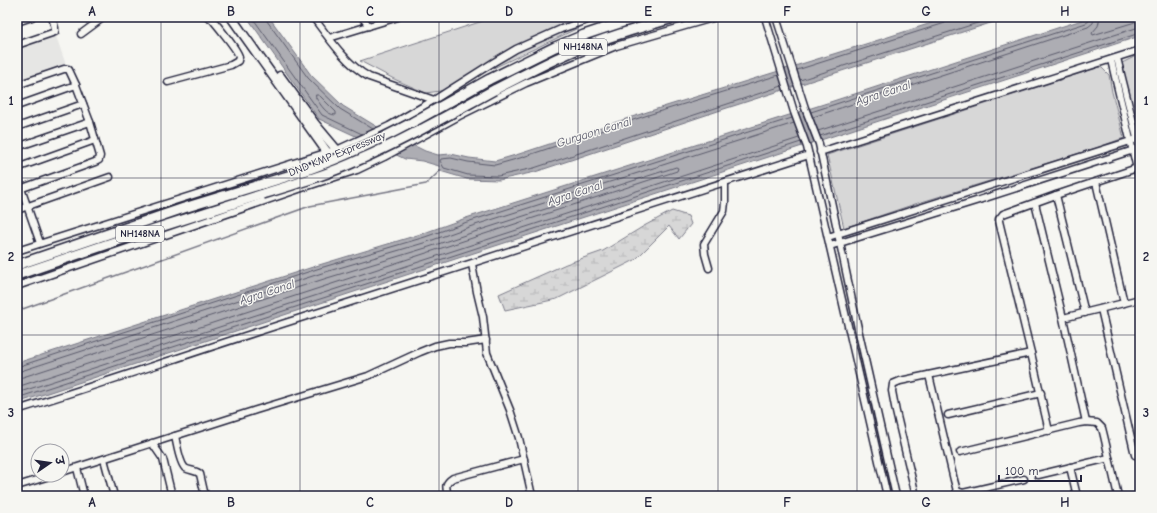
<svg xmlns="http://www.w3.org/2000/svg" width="1157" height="513" viewBox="0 0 1157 513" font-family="'Comic Neue','Playpen Sans Deva',sans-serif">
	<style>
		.built { fill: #e6e6e4 }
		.grass { fill: #d7d7d7; stroke: #7c7c89 }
		.wetland { fill: url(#wetland-marsh); stroke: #7c7c89 }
		.water { fill: #adadb3; stroke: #757583 }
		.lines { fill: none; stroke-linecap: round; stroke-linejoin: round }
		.shore { stroke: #5a5a6b; stroke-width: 1 }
		.stream { stroke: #757583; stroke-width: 1.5 }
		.minor-casing { stroke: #22223b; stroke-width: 9 }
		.major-casing { stroke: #22223b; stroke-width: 11 }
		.highway-casing { stroke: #22223b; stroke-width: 12 }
		.minor { stroke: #f6f6f2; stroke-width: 6 }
		.major { stroke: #f6f6f2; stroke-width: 8 }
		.highway { stroke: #f6f6f2; stroke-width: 9 }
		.highway-bridge-casing { stroke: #22223b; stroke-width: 12; stroke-linecap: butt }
		.highway-bridge { stroke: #f6f6f2; stroke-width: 9 }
		.grid { fill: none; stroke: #22223b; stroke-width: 1; stroke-opacity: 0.55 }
		.labels { text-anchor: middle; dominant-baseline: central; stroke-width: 3; stroke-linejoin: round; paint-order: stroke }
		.shield { fill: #f6f6f2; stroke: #626272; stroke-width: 1 }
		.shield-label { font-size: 10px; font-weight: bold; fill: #22223b }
		.street-label { font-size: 11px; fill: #22223b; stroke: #f6f6f2 }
		.water-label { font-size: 12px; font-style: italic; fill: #535365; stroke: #f6f6f2 }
		.neatline { fill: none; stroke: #22223b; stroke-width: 1.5 }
		.grid-label { font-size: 13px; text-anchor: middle; font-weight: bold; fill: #22223b }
	</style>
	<defs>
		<pattern id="wetland-marsh" width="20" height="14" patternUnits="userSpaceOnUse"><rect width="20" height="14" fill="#d7d7d7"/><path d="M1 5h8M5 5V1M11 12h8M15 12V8" fill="none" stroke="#b8b8b9"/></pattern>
	</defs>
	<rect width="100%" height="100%" fill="#f6f6f2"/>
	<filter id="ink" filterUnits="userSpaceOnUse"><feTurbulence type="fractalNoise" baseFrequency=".025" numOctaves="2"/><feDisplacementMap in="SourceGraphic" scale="8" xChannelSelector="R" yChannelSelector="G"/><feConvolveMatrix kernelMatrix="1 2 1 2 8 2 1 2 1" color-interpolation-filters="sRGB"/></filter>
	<g filter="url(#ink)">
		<!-- built -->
		<polygon class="built" points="56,36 66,65 17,83 17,50"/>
		<!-- grass -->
		<g class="grass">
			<polygon points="495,17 604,17 574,30 447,90 426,93 394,79 360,61"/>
			<polygon points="1140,54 1140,132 1138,133 1122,63"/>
			<polygon points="1100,67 1102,68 1109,75 1112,92 1124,138 1096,148 912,205 844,228 827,155"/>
		</g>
		<!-- wetland -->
		<polygon class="wetland" points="672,211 688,216 691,224 679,239 669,226 635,260 557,299 505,310 499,294 566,264 603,251 644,226"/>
		<!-- water -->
		<g class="water">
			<polygon points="247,17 269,17 311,75 343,106 379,128 425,151 438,155 451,154 469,158 495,161 519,154 647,112 888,37 950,17 1009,17 724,109 535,172 499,180 467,179 440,171 439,166 422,161 405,159 319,119"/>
			<polygon points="1091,17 1140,17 1140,36 348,294 17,403 17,363 319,265 424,233 466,218 827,103"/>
		</g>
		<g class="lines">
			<!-- shore -->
			<g class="shore">
				<polyline points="252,17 322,115 362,134"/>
				<polyline points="266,17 267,21 308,78 340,109 373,129"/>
				<polyline points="1100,17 1098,26 1092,33 1093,35 1135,22 1140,22"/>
				<polyline points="797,70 945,23 948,20 948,17"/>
				<polyline points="779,75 648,115 520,158 495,165 468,162 451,158 441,159 440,161 444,168 468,175 498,176 534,168 782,86"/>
				<polyline points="800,80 996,17"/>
				<path d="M316,95H319L336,112V115C326,115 321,105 316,98Z"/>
				<polyline points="811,112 1086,23 1089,21 1089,17"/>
				<polyline points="813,117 1088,27 1093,23 1094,17"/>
				<polyline points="818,131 1136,28 1140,28"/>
				<polyline points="820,136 1140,33"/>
				<polyline points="17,367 320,268 425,237 467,222 792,118"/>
				<polyline points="17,372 21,371 322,273 427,242 469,227 794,123"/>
				<polyline points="17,378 23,377 324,279 429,247 471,233 676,167 678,168 677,171 17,387"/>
				<polyline points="17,393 799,138"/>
				<polyline points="17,398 801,142"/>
			</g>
			<!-- stream -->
			<polyline class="stream" points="17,311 310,206 426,184 441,170"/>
			<!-- minor casing -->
			<g class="minor-casing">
				<g id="minor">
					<path d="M313,17C328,37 347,65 369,77L434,100"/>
					<polyline points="362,17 369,26"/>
					<polyline points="765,17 794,112 807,147 887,496"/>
					<polyline points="776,17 805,108 819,144 859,333 896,496"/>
					<polyline points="17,22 32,17"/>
					<polyline points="81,34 104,17"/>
					<polyline points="329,38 398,17"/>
					<polyline points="17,45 55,32 55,28 52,17"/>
					<polyline points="1117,58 1140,150"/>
					<polyline points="1111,60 1139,177"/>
					<path d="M168,82L231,65L238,61C238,59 239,58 239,57C239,52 217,25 212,19L208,17"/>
					<polyline points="17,85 64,69 68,69 69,70 76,85 90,122 100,156 99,160 95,162 17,190"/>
					<polyline points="17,106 76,85"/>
					<polyline points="17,127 83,104"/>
					<polyline points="17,147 90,122"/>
					<polyline points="820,152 1140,50"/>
					<polyline points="17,168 95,140"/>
					<polyline points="17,177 40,243"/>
					<polyline points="1096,182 1124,303"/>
					<polyline points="1056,195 1085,313"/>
					<polyline points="1035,203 1063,318 1086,422"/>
					<polyline points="17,210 110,177"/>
					<polyline points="828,237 1140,138"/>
					<polyline points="830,246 979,200 1140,148"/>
					<polyline points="17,251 341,148 389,126 434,100 494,62 516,49 561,29 596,17"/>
					<polyline points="472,264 477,292 483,317 487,353 510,410 519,438 532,496"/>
					<polyline points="709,268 705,254 704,244 724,211 725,202 725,183"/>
					<polyline points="17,286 305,187 357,170 384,157 459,116 526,83 616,46 716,17"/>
					<polyline points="1101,309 1135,455"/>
					<polyline points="1063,318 1140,299"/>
					<polyline points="929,375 954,480 957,491 963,493 1024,479"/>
					<path d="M17,410C98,385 179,357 260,331C443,273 626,215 809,155"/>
					<polyline points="948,415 1041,393"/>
					<polyline points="1049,431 1031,353 999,221 999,219 1003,214 1056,195 1140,167"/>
					<path d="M175,436C177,444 179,462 185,468C190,471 196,470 200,474L205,496"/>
					<polyline points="152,443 163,459 172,496"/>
					<polyline points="960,452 1079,423 1086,422 1097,423 1102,428 1104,436 1118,496"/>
					<polyline points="104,459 114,496"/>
					<polyline points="1070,467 1077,496"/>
					<polyline points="77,468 84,496"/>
					<polyline points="62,472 256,410 368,376 420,352 435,346 449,343 466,343 486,340"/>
					<polyline points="1038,475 1109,458"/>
					<polyline points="17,486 53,475"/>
					<path d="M448,496C446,487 444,484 453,478L524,459"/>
					<polyline points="916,496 896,412 892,391 893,384 900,381 1031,353"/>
				</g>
			</g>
			<!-- major casing -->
			<g class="major-casing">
				<g id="major">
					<polyline points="231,17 327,152"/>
					<polyline points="280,76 315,124 336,149"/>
				</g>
			</g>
			<!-- highway casing -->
			<g class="highway-casing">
				<g id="highway">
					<polyline points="488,80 555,47 584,35 638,17"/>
					<path d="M494,90C516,79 538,67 560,57C597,39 637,29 676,17"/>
					<polyline points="17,265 184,208 259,185"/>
					<polyline points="17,275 120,240 263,194"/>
				</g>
			</g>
			<!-- minor -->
			<use href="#minor" class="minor"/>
			<!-- major -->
			<use href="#major" class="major"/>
			<!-- highway -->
			<use href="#highway" class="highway"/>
			<!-- highway-bridge casing -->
			<g class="highway-bridge-casing">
				<g id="highway-bridge">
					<path d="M259,185C292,175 325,165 356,150C402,130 445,104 488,80"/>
					<path d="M263,194C296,184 329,174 361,159C407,139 450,114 494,90"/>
				</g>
			</g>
			<!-- highway-bridge -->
			<use href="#highway-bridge" class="highway-bridge"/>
		</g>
	</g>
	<!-- grid -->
	<path class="grid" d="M161,17V496M300,17V496M439,17V496M578,17V496M718,17V496M857,17V496M996,17V496M17,178H1140M17,335H1140"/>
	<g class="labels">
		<!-- shield labels -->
		<g class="shield">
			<rect x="559" y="39" width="48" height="16" rx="3"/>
			<rect x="116" y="226" width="48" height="16" rx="3"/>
		</g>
		<g class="shield-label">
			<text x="583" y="47">NH148NA</text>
			<text x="140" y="234">NH148NA</text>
		</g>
		<!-- street labels -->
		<g class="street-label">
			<text transform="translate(337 154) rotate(-22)">DND KMP Expressway</text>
		</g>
		<!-- water labels -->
		<g class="water-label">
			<text transform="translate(883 93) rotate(-18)">Agra Canal</text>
			<text transform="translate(594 132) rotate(-17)">Gurgaon Canal</text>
			<text transform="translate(575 193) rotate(-18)">Agra Canal</text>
			<text transform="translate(267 292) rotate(-18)">Agra Canal</text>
		</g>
	</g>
	<!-- margin -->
	<rect width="1157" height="513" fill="none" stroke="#f6f6f2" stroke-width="44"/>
	<!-- north arrow -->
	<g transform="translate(50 463) rotate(77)"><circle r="19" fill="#f6f6f2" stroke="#a1a1a9"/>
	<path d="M0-3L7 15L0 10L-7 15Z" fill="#22223b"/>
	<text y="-6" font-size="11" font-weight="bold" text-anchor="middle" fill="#22223b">उ</text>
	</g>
	<!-- scale -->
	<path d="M999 475v6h82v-6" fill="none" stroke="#22223b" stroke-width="2"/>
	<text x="1005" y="475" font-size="12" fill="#22223b" stroke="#f6f6f2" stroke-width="3" paint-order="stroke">100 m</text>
	<rect x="22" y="22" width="1113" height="469" class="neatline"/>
	<g class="grid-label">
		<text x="92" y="16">A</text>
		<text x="231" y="16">B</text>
		<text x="370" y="16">C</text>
		<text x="509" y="16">D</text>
		<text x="648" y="16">E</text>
		<text x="787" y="16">F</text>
		<text x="926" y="16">G</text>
		<text x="1065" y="16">H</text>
		<text x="11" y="105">1</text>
		<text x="1146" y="105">1</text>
		<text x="11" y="261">2</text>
		<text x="1146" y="261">2</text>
		<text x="11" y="417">3</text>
		<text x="1146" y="417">3</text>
		<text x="92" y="507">A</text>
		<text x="231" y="507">B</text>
		<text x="370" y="507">C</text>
		<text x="509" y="507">D</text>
		<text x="648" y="507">E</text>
		<text x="787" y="507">F</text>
		<text x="926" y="507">G</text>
		<text x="1065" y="507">H</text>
	</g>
</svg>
